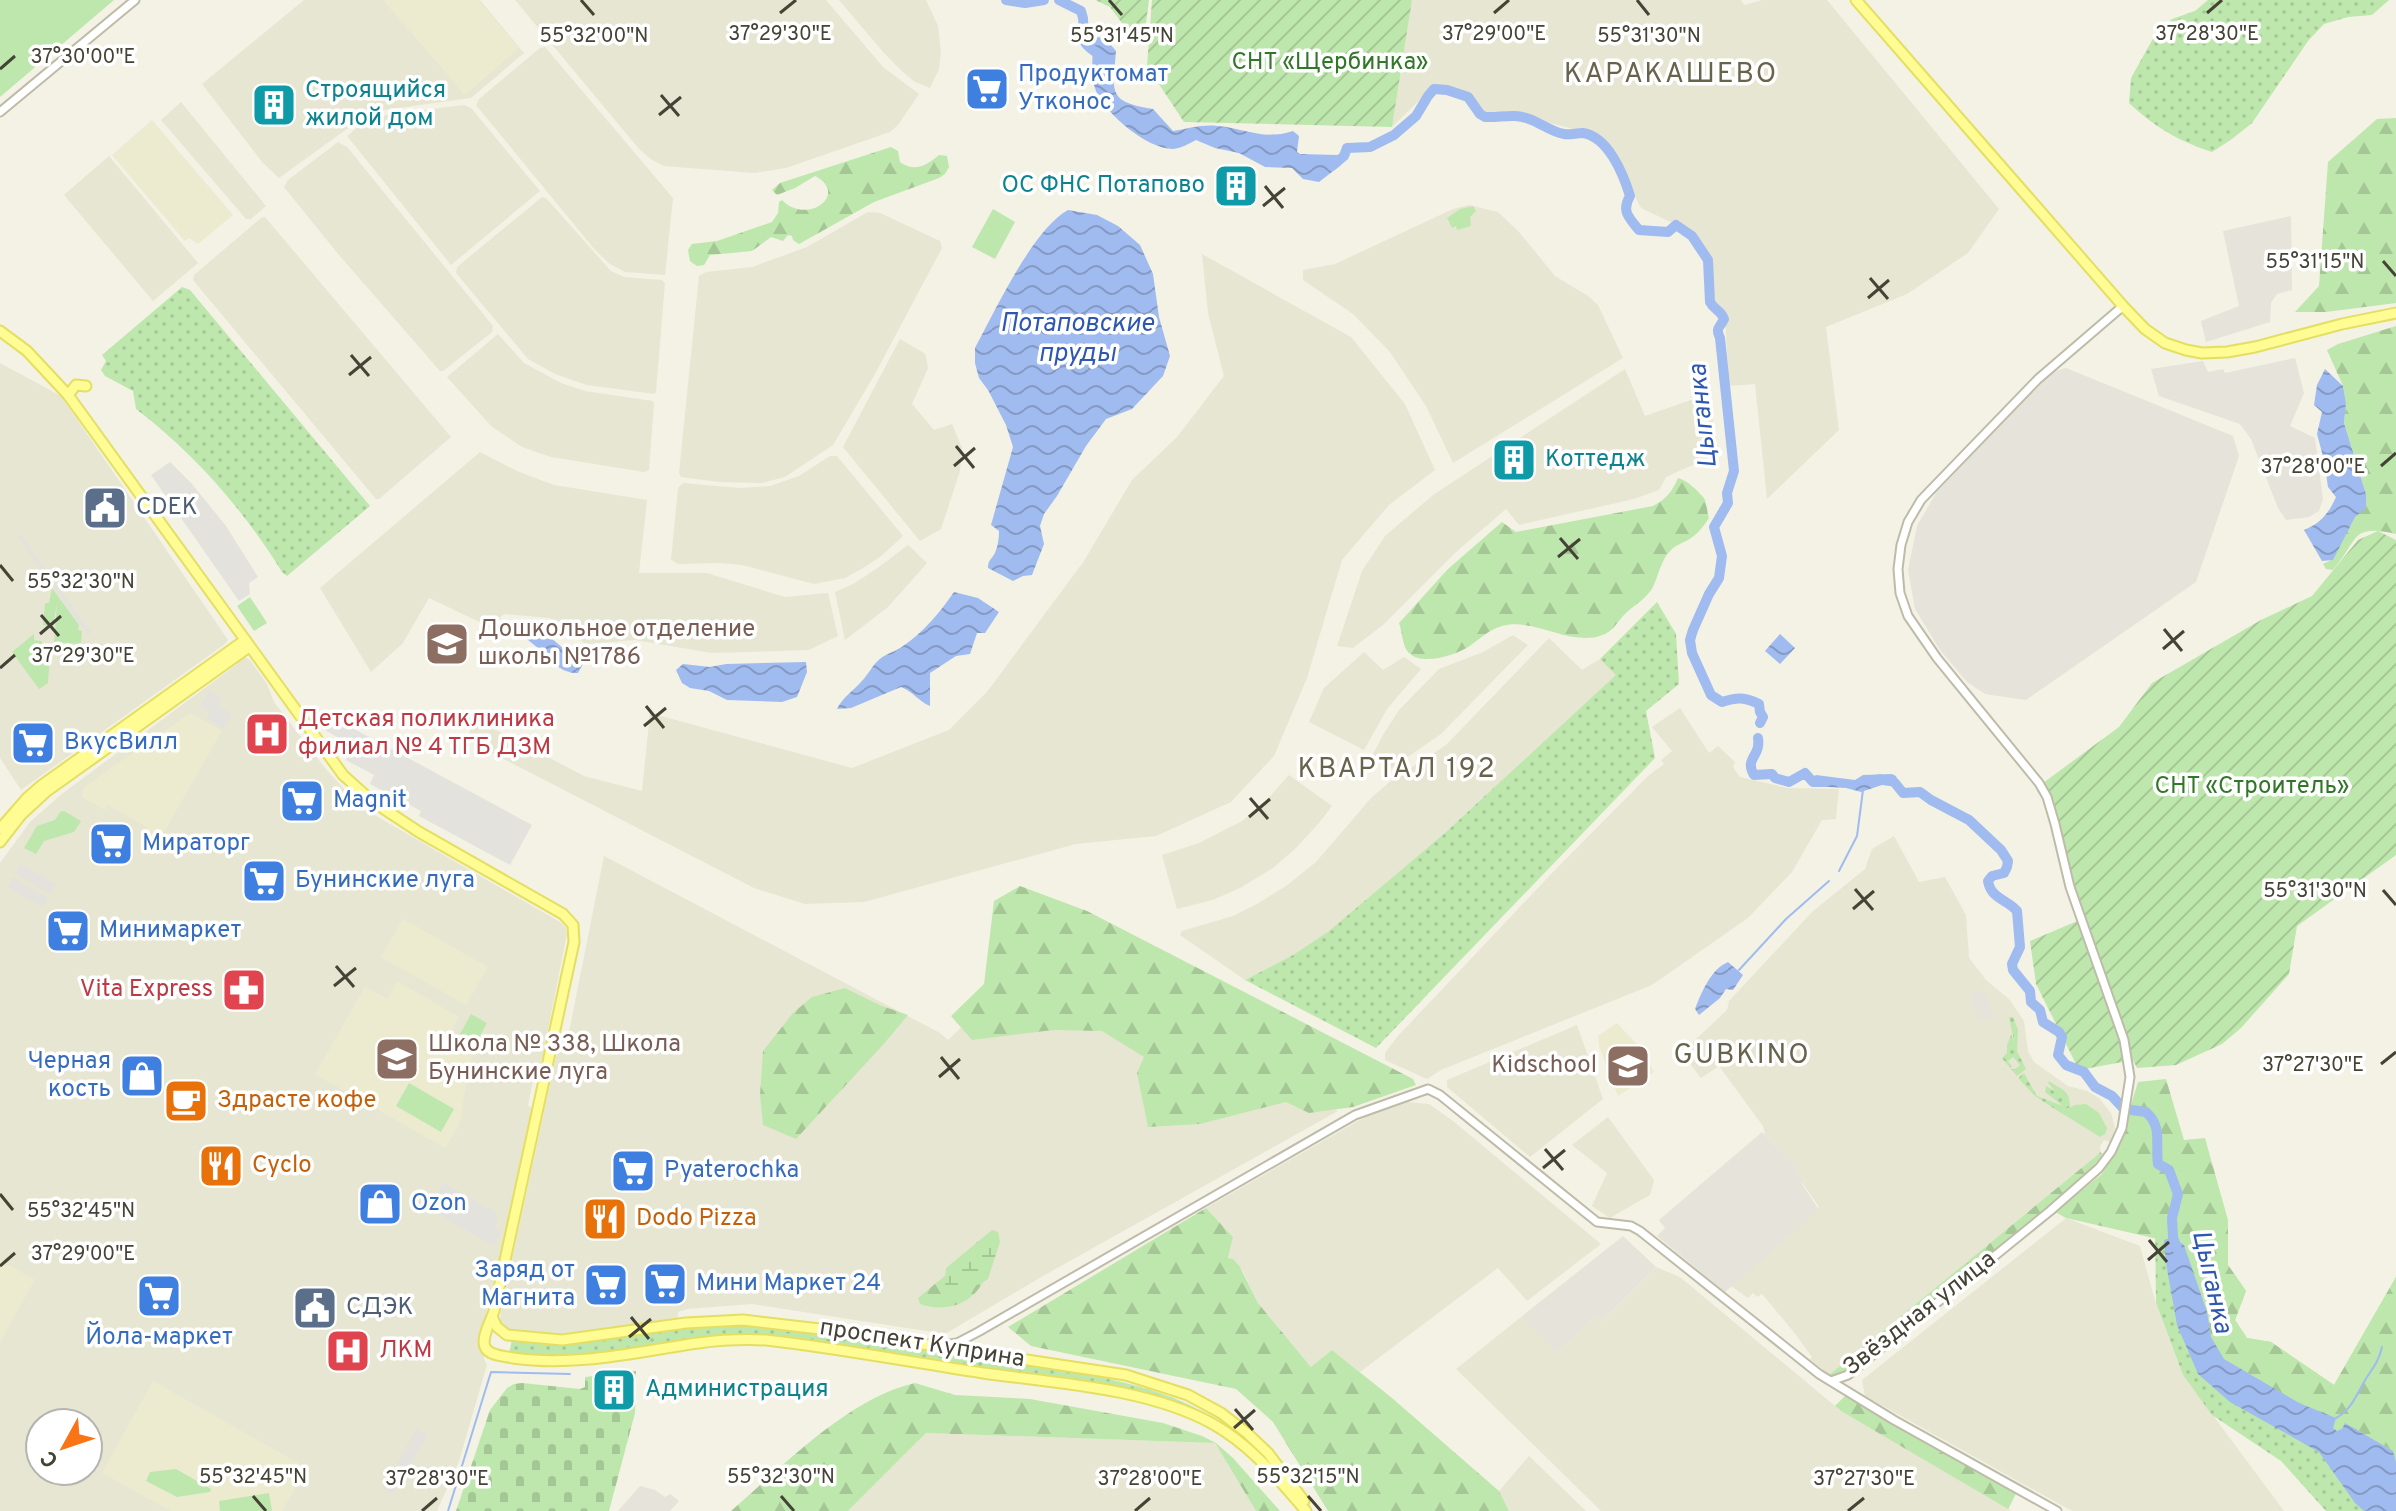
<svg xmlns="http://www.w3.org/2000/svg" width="2396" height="1511" viewBox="0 0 2396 1511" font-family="Overpass,sans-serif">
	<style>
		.residential { fill: #e7e6d3; fill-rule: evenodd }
		.industrial { fill: #e5e3da }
		.education { fill: #ecebcf }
		.grass { fill: url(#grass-dots) }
		.forest { fill: url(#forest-firs) }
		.wetland { fill: url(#wetland-marsh) }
		.cemetery { fill: url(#cemetery-stones) }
		.park { fill: #bee7ad }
		.garden { fill: url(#garden-furrows) }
		.parking { fill: #e3e2dd }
		.water { fill: url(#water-waves) }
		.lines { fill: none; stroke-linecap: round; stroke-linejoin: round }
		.stream { stroke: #a0bbf0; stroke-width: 2 }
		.river { stroke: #a0bbf0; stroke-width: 10 }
		.minor-casing { stroke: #bebca8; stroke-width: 11 }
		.major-casing { stroke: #e4df62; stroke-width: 13 }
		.minor { stroke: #fff; stroke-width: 7 }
		.major { stroke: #fefc92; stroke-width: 9 }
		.ticks { fill: none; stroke: #454335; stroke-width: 3 }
		.labels { text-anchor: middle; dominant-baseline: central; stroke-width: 7; stroke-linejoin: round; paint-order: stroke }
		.park-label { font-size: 24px; fill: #317728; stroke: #fff }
		.shop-label { font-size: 24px; fill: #366cbe; stroke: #fff; text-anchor: start }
		.culture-label { font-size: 24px; fill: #0d838f; stroke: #fff; text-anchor: start }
		.service-label { font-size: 24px; fill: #4e5e75; stroke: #fff; text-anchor: start }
		.education-label { font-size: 24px; fill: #785e54; stroke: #fff; text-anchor: start }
		.health-label { font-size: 24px; fill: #be3a42; stroke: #fff; text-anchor: start }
		.food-label { font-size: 24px; fill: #c56008; stroke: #fff; text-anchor: start }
		.street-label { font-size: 24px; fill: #454335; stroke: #fff }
		.water-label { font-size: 26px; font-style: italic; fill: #2e57b1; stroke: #fff }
		.quarter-label { font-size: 28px; letter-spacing: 2px; fill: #68644c; stroke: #fff }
		.ticks-label { font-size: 20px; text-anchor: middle; fill: #454335; stroke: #fff; stroke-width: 7; stroke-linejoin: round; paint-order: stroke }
	</style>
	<defs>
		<pattern id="grass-dots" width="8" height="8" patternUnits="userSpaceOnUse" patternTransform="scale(2)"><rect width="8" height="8" fill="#bee7ad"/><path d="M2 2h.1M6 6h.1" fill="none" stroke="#a5c795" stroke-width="1.8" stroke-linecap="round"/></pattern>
		<pattern id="forest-firs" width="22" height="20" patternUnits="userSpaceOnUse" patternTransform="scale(2)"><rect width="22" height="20" fill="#bee7ad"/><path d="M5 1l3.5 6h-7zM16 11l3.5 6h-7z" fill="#a5c795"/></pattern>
		<pattern id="wetland-marsh" width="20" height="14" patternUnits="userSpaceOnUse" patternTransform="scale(2)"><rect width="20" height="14" fill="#bee7ad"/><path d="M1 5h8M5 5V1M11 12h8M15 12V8" fill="none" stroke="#a5c795"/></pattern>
		<pattern id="cemetery-stones" width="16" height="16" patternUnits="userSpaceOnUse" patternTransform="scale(2)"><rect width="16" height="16" fill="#bee7ad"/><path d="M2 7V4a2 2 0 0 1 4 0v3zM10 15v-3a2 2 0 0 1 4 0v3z" fill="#a5c795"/></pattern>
		<pattern id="garden-furrows" width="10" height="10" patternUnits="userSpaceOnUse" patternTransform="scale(2)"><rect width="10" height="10" fill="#bee7ad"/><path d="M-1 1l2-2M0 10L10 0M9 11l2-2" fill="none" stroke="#a5c795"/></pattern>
		<pattern id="water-waves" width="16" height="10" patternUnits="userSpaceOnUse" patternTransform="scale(2)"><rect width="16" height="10" fill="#a0bbf0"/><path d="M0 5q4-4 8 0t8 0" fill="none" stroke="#849ac3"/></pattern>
	</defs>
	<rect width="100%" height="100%" fill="#f3f2e5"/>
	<!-- residential -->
	<g class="residential">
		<polygon points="304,0 480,0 524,53 471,98 384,110 362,118 279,178 263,163 202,84"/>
		<polygon points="515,0 826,0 883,67 919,94 898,125 890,132 786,168 755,173 664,166 652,160 639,149"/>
		<polygon points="839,0 926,0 938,26 941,53 939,69 930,88 915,82 903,72 884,53"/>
		<polygon points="1412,0 1741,0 1744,5 1762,0 1827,0 1999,209 1968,253 1907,294 1826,327 1839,430 1767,499 1755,384 1729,386 1725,319 1723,311 1715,305 1709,259 1692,235 1679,226 1641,208 1608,143 1589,133 1510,113 1485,113 1471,96 1435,85 1392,127"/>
		<polygon points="545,47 673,198 665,275 625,272 610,264 595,250 476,105 479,99 540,48"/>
		<polygon points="181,102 266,206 251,219 246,219 161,120"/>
		<polygon points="464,105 471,108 540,191 451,265 347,136 364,122 386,115"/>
		<polygon points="338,142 347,147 493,326 492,332 443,371 440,371 339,255 284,187 288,180"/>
		<polygon points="109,156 198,263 153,301 64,195"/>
		<polygon points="542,197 546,198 611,271 624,277 662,280 665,283 656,392 654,394 587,385 555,374 528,359 456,273 457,267"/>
		<polygon points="1469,205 1498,212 1519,232 1555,276 1588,296 1598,305 1623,358 1453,463 1426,406 1390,352 1353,314 1303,280 1303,270 1335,264 1453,209"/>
		<polygon points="868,212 880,213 940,241 942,248 875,374 833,445 785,477 762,483 719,482 681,477 679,473 699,276 706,272 752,267 807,247"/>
		<polygon points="265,217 451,437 379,499 376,499 193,280 194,275 261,218"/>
		<polygon points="1202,254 1351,337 1405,404 1435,470 1389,505 1342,560 1307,678 1274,756 1231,802 1156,836 1076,844 864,902 805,904 754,888 465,739 477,720 584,776 642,791 650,713 852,768 949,730 987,692 1084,561 1132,480 1177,437 1224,376 1208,313"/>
		<polygon points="498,334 524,363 561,383 585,391 653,401 654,404 649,470 644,472 551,457 522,447 491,426 447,377"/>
		<polygon points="900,339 924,353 926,356 928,368 912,404 934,430 952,424 962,448 960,471 941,529 920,541 843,447"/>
		<polygon points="0,363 61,396 228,640 225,644 21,790 0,758"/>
		<polygon points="1625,369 1645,416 1708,394 1719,453 1666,477 1659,490 1634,499 1519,525 1506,509 1456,552 1384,624 1353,648 1337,646 1362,571 1385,536 1433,495"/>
		<polygon points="480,452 517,471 554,485 647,500 639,573 707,573 785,597 828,593 838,636 809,650 712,653 635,640 586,644 549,618 504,614 490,627 429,598 403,643 371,672 320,588"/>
		<polygon points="830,456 837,456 903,536 880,557 863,568 845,578 814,584 742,565 720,563 678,564 671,560 678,488 683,483 739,488 770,486 799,476"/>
		<polygon points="908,545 927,563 888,607 845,640 835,592 855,583 879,567"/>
		<polygon points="1513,635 1528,645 1441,734 1389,770 1373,754 1383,735 1399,710 1439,669 1483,652"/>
		<polygon points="1549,638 1582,670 1600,659 1617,675 1446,832 1329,931 1293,955 1245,980 1180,935 1182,931 1233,916 1257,904 1286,886 1316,862 1372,797 1391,781 1446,745"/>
		<polygon points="1364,652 1383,670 1404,657 1421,669 1387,709 1364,750 1309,722 1324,688"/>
		<path d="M245,657L250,660L267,684L274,702L325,768L355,801L371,813L560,922L566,928L567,934L543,1054L536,1080H533L528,1106L531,1107L530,1122L485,1320L484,1359L487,1365L459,1461L437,1511H0V863L30,822L63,793L236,665L239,659ZM40,1423H88V1471H40Z"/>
		<polygon points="1680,708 1709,753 1718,746 1735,762 1733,767 1740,777 1787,788 1839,789 1836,819 1822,820 1792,872 1748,918 1652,985 1441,1070 1427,1079 1385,1060 1385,1053 1397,1037 1554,871 1648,776 1664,764 1661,760 1672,751 1652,727"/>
		<polygon points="1289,775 1332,806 1319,823 1296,848 1273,868 1242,887 1213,900 1177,909 1162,855 1199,843 1242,821 1263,804"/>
		<polygon points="1894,836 1919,882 1945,877 1966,915 1969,958 1986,980 2009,999 2024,1021 2028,1051 2034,1062 2068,1086 2087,1091 2099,1098 2111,1113 2115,1128 2110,1142 2104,1140 2100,1147 2101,1152 1829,1375 1810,1359 1812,1357 1793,1331 1762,1294 1757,1297 1753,1293 1748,1298 1731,1286 1819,1207 1794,1171 1798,1169 1765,1135 1763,1126 1719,1066 1701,1078 1687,1060 1693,1042 1727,1010 1729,1001 1812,912 1865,869 1872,849"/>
		<polygon points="604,856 940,1033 948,1040 1034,959 1338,1111 1043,1276 945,1334 752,1304 687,1309 678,1312 678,1321 560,1336 507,1329 500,1320 501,1311 556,1057 570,1027"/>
		<polygon points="1577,1025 1603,1099 1530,1157 1447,1087 1447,1080"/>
		<polygon points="1407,1102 1429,1104 1453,1121 1601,1244 1527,1301 1498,1268 1360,1372 1332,1350 1312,1368 1258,1303 1243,1271 1228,1259 1233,1237 1206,1208 1365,1117"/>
		<polygon points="1608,1117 1654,1180 1650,1195 1610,1218 1592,1206 1607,1173 1572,1145"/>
		<polygon points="2066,1218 2140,1246 2156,1304 2183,1375 2284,1511 2072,1511 1865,1396 1862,1380"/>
		<polygon points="1656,1267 1680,1277 1841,1411 2003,1504 2011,1511 1601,1511 1456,1369 1521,1317 1558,1352 1595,1316 1602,1321"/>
		<polygon points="926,1433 1215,1443 1256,1511 848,1511"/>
		<polygon points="1529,1456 1586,1511 1509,1511 1499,1491"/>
	</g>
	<!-- industrial -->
	<g class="industrial">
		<polygon points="2291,216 2292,290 2277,294 2271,303 2270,322 2206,342 2201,321 2239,306 2223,231"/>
		<polygon points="2295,358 2304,393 2290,426 2315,438 2323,499 2319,511 2309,517 2286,520 2278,508 2251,439 2240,424 2159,396 2151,369 2203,361 2208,372 2223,369 2225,373"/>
		<polygon points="2066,368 2233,436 2239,456 2196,582 2026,700 1985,694 1967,682 1940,650 1915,609 1908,570 1917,526 1936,493 2049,373"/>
		<polygon points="1983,990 1995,1016 1979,1022 1969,995"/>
		<polygon points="1762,1132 1798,1169 1794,1172 1800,1176 1802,1184 1819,1210 1725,1292 1657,1236 1665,1228 1659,1220"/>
		<polygon points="1623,1236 1656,1267 1602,1321 1595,1316 1557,1353 1521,1317"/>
		<polygon points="640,1486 655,1490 665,1497 670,1494 679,1501 670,1511 618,1511"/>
	</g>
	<!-- education -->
	<g class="education">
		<polygon points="383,0 478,0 519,48 465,95"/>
		<polygon points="152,120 233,215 198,244 189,238 185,241 112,155"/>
		<polygon points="190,713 222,731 159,841 144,832 147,827 132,819 108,805 105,810 82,797 84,787"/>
		<polygon points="403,919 488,967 466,1005 381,957"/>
		<polygon points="397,981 459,1017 451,1031 474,1044 459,1125 445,1148 315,1074 365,987 387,999"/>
		<polygon points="1617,1023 1641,1049 1654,1072 1618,1096 1599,1046 1598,1036"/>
		<polygon points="0,1260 35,1280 0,1342"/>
		<polygon points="153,1381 307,1468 282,1511 171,1511 102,1473"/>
	</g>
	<!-- grass -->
	<g class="grass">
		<path d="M2208,0H2389L2372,15L2348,17L2324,24L2308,41L2252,123L2232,139L2212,152C2180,142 2153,126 2129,103L2131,78L2155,35L2172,19L2195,11Z"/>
		<path d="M182,287L190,290L370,506L287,576L282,572C243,509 194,453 136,409L133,391L105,376L101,370L106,361L102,355Z"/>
		<polygon points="1657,602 1676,634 1679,684 1646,711 1655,758 1376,1048 1245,980 1293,955 1329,931 1446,832 1616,675 1600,659"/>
		<polygon points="2009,1017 2013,1017 2018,1030 2017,1051 2026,1069 2017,1076 2011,1069 2015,1069 2020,1065 2013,1057 2008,1061 2012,1066 2010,1068 2002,1058 2007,1053 2007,1045 2011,1035 2014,1041"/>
		<path d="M2024,1073L2037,1096L2063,1106L2045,1092L2046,1086L2055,1091L2048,1083L2049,1081C2062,1090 2070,1090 2070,1107L2064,1110L2063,1114L2067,1117L2035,1096L2018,1078Z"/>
		<polygon points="2228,1220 2228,1265 2246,1291 2235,1320 2247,1338 2271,1342 2334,1385 2396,1277 2396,1511 2326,1511 2281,1461 2212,1415 2183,1375 2156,1303 2155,1222"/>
		<polygon points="745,1324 835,1334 833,1345 765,1337 599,1355 536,1357 509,1353 512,1340 563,1343 686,1327"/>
		<path d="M839,1337C896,1345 953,1354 1010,1363C1095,1376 1170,1382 1241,1436L1200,1412L1180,1403L1156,1395L1120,1388L838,1345Z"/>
	</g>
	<!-- forest -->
	<g class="forest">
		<polygon points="2396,118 2396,303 2326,312 2295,312 2319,286 2328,162 2377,119"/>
		<path d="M891,147L898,151L900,162C915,173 927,165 939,155L947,156L949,167L945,174L939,178L874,202L799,244L793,240L792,236L788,235L783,241L771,237L752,251L710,255L704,265L697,266L690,261L688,250L692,244L717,241L772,222L778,213L779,202L782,200C807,226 850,194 815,176L795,188L777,195L772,190L780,183Z"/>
		<path d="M2396,326V534C2350,524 2360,538 2333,570L2326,569L2323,564L2333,559L2366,494L2344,423L2346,403L2343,386L2327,350L2338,344Z"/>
		<path d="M1678,478C1687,480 1698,491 1704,498C1707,503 1707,513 1709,518C1703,527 1698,534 1688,540C1683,543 1676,545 1672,549C1661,559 1659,574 1653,587C1646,599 1636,604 1627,612C1619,619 1615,629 1605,634C1573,649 1535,617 1502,626C1490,629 1481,638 1471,645C1459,654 1433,662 1418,658C1401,653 1404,637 1399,623L1448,569L1502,522L1516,532L1653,506C1666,499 1672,492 1678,478Z"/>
		<polygon points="1020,886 1087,911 1413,1079 1416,1085 1353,1107 1309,1113 1286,1102 1200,1124 1148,1127 1137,1073 1144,1057 1102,1031 1053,1030 972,1040 951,1016 984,984 994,901"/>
		<polygon points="845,988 882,1006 908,1015 882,1046 796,1139 763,1125 760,1095 763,1051 793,1013 812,997"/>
		<polygon points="2166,1079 2184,1140 2205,1138 2228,1220 2228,1265 2246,1291 2235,1320 2247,1338 2271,1342 2334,1385 2396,1277 2396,1462 2393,1451 2346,1423 2342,1429 2337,1431 2333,1428 2336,1417 2299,1403 2224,1359 2211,1337 2207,1312 2184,1245 2066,1218 2055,1212 2102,1174 2118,1147 2138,1082"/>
		<polygon points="2101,1152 2102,1155 2089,1172 1841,1376 1829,1375"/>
		<polygon points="1206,1208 1233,1237 1228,1258 1233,1259 1240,1267 1258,1303 1311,1367 1332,1350 1392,1398 1499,1491 1509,1511 1328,1511 1273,1422 1236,1389 1031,1346 1008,1327"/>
		<path d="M981,1246C983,1252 986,1259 987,1265C988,1270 987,1272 985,1277C975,1304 946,1313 920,1304L918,1298Z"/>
		<path d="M915,1383L955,1395L1030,1399L1163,1423L1202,1436L1216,1443L1233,1458L1280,1511H1256L1215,1443L926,1433L848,1511H731C782,1467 848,1398 915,1383Z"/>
		<polygon points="1845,1396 2018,1490 2008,1509 1841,1411 1835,1406"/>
	</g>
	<!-- wetland -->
	<path class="wetland" d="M992,1230L998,1232L1000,1242L988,1279C977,1287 959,1292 945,1289L946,1268Z"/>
	<!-- cemetery -->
	<polygon class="cemetery" points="636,1371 635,1413 609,1511 456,1511 490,1410 507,1388 514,1384 522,1383 580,1389 585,1387 585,1377"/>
	<!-- park -->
	<g class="park">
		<polygon points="0,0 114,0 0,97"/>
		<polygon points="1473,206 1476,211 1470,217 1471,226 1457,230 1456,226 1452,228 1447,218 1460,209"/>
		<polygon points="993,209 1015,222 995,259 972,247"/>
		<polygon points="52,588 79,625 78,630 82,631 81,644 54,642 57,603 53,626 43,625 45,603 49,603"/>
		<polygon points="250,597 267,623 254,631 237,606"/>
		<polygon points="34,634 34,640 42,641 41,652 50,653 48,683 39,689 12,652"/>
		<polygon points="64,811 81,821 74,832 44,841 36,854 24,848 37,826 55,820 60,812"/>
		<polygon points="471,1014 487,1023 476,1043 460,1034"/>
		<polygon points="409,1083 454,1109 441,1132 396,1106"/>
		<polygon points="2086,1104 2099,1113 2107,1128 2105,1134 2100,1137 2063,1114 2064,1110 2075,1105"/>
		<polygon points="176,1469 211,1489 210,1492 177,1497 146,1481 150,1472"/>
		<polygon points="269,1493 272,1511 220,1511 219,1501"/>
	</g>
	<!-- garden -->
	<g class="garden">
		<polygon points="1095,0 1149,0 1144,38 1134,39 1110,7"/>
		<polygon points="1152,0 1412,0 1392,127 1184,122 1147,66"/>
		<polygon points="2378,531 2396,540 2396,855 2297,926 2289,974 2241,1028 2222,1044 2176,1065 2137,1068 2133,1060 2079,1070 2036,984 2030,941 2082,919 2039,786 2119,727 2152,683 2261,620 2312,596 2358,540"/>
	</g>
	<!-- parking -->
	<g class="parking">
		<polygon points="170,462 192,484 226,526 258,577 249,583 250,594 239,601 151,475"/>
		<polygon points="20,534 91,632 88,635 17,536"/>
		<polygon points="209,691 222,698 218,706 232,714 224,728 207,719 210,713 200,707"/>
		<polygon points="332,717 532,825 510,865 419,816 421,811 370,784 374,775 346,760 353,746 325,730"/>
		<polygon points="21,864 56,884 50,894 15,873"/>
		<polygon points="13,878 48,898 43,907 7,887"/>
		<polygon points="444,1183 497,1213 494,1217 499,1220 494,1228 501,1232 494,1246 429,1209"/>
		<polygon points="417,1428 428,1435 393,1494 383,1488"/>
	</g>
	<!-- water -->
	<g class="water">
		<path d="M1098,37L1105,38L1116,51C1113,91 1106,102 1153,109L1173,131C1187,129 1203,124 1217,126C1246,128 1262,141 1293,131L1299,136L1297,152L1300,154L1337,155L1340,159L1341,165L1319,182L1303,179L1292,168L1265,167L1239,153L1215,148L1196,140C1188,144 1182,148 1173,149C1147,149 1106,114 1096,91C1090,76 1093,58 1093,42Z"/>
		<path d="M1068,210L1097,215L1118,226L1140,245L1153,274L1159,317L1170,356L1163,376L1132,409L1106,419L1086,446L1057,496L1044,514L1040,526L1044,544L1032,575L1023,576L1013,581L988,568C988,560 991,560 995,553C998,546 999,538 999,531L991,525L1013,447L1006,425L988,390L979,378L975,363V348C995,311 1033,229 1068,210Z"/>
		<path d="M2325,369L2343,386L2346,403L2344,423L2366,494V508L2355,517L2333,560L2322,561L2304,530C2320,524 2329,513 2336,497L2328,487L2324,460L2317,434L2322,412L2314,405L2317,385Z"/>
		<path d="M954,592L978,598L999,612L985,633H977L970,654L956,656L930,673V706C918,701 915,693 901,687L851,708L837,709C843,697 852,692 861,682C869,674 872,665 881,658C888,653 897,651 903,646C924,632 940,612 954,592Z"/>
		<path d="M526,622L536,625L564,649L583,657L584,662L578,673C562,673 556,665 545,654C537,647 528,640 519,633Z"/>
		<polygon points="1780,634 1795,648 1780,664 1765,651"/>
		<polygon points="806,662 807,672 797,697 782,702 727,700 709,691 690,688 682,683 676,670 683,664 710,667 726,664"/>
		<polygon points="1892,774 1896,776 1903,793 1897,787 1882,785 1861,792 1846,788 1812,786 1814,776 1816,775 1855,780 1863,775"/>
		<path d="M1728,962L1743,975L1733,990L1726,989L1720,998L1699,1015L1695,1009C1702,992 1710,970 1728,962Z"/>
		<polygon points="2173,1237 2184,1245 2207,1312 2211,1337 2224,1359 2299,1403 2336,1418 2333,1428 2337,1431 2342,1429 2345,1423 2393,1451 2396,1462 2396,1511 2364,1511 2355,1503 2319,1452 2230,1402 2198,1374 2177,1325 2166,1263 2164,1240"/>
	</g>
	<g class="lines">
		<!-- stream -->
		<g class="stream">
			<polyline points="1839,871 1857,836 1863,790"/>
			<polyline points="1739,970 1786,919 1829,881"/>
			<path d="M2336,1418C2351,1410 2356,1396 2364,1382C2372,1368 2378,1364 2382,1347"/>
			<polyline points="448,1511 491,1372 570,1374"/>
		</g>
		<!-- river -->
		<g class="river">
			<polyline points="1006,0 1025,3 1044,0"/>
			<path d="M1059,0L1081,11C1090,34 1070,38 1102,56"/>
			<path d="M1332,166L1344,156L1347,148L1370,147L1394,135L1416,116L1428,96L1434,89L1447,90L1468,97L1480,114L1485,117C1500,118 1514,113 1529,119C1541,123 1551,132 1564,134C1570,135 1576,133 1583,133C1608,137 1623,173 1630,196C1621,211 1629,218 1639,230L1668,232L1676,225L1692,236L1708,260L1710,302C1714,310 1721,310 1724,319C1720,328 1715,327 1720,338L1734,471L1727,493L1728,503L1714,527L1722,556L1719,578L1709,594L1693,630L1690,640L1692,653L1711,695L1722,702C1737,697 1745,697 1759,704L1760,712L1763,717L1760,723"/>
			<path d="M1758,738C1761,757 1744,758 1754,775L1772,774L1775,778L1789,782L1805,773L1813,782H1826"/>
			<path d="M1895,783L1903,793L1920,792L1931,800L1969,820L2001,850L2008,861L2007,867L2004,873L1992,876L1988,881C1991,899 2007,899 2017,911L2020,947L2012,964L2013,970L2030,991L2031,1002L2040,1010L2043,1022L2059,1032L2062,1037L2058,1055L2066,1065L2084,1072L2095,1087L2112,1096L2124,1109L2146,1112C2163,1127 2155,1144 2158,1164L2169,1170L2178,1194L2172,1218L2173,1237L2177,1249"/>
		</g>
		<!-- minor casing -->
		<g class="minor-casing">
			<g id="minor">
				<polyline points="0,112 135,0"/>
				<polyline points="944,1345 957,1343 978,1332 1355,1115 1428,1089 1440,1095 1597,1222 1631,1226 1640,1231 1819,1374 1894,1420 2057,1511"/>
				<polyline points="1831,1381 1848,1375 2050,1211 2099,1168 2111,1152 2122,1128 2130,1077 2124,1040 2070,887 2055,824 2047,797 2039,783 1937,658 1908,616 1900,593 1898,569 1901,545 1908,522 1921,500 2038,379 2123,306"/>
			</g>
		</g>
		<!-- major casing -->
		<g class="major-casing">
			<g id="major">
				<polyline points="1856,0 2123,306 2145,329 2165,343 2186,350 2202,353 2227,352 2255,347 2342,324 2396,313"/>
				<path d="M0,331L27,351L68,395L343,775L372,801L419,832L563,914L573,925L574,942L494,1311C491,1321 481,1337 485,1347C489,1356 504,1356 513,1358C576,1367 635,1352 698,1343C720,1340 743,1339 766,1340C838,1348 910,1362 983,1373C1056,1383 1148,1388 1213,1424C1252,1446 1277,1478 1306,1511"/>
				<polyline points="68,395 76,385 86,386"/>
				<polyline points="0,829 27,798 42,785 245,640"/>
				<polyline points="0,842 21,815 47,791 249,647"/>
				<polyline points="492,1317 497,1327 507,1335 562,1340 686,1323 743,1320 837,1331 1126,1375 1188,1395 1221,1413 1247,1433 1268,1453 1304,1501"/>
			</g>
		</g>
		<!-- minor -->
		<use href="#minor" class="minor"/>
		<!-- major -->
		<use href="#major" class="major"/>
	</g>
	<!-- ticks -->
	<path class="ticks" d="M581,0L594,15M1109,0L1122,15M1637,0L1649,15M780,13L796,0M1494,13L1509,0M2207,13L2222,0M0,69L15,56M661,95L679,116M659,115L681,97M1265,186L1283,208M1263,206L1285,188M2383,261L2396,276M1870,278L1888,299M1868,298L1889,280M351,355L369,376M349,375L371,357M956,446L974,468M954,466L975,448M2381,466L2396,453M1560,538L1578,559M1558,557L1580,539M0,565L13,581M41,615L59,636M2164,629L2182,651M40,634L61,616M2163,649L2184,631M0,668L15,655M646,706L664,728M644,726L666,708M1250,798L1268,819M1249,817L1270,799M1855,889L1873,910M2383,890L2396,905M1853,909L1874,891M336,966L354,987M334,986L356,968M941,1057L959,1079M2381,1064L2396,1052M939,1077L960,1059M1545,1149L1563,1170M1543,1168L1565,1150M0,1194L13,1210M2149,1240L2167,1262M2148,1260L2169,1242M0,1266L15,1253M631,1317L649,1339M629,1337L651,1319M1235,1409L1253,1430M1234,1428L1255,1410M253,1496L266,1511M781,1496L794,1511M1308,1496L1321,1511M422,1511L437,1498M1135,1511L1150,1498M1848,1511L1864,1498"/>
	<!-- icons -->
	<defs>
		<g id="supermarket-square" transform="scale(2.3)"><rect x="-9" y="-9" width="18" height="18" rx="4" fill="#3f7fe0" stroke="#fff"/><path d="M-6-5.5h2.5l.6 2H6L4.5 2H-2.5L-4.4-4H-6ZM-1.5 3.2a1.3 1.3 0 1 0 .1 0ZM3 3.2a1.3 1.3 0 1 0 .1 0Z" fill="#fff"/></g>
		<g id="building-square" transform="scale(2.3)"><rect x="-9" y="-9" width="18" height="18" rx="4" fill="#0f9aa8" stroke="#fff"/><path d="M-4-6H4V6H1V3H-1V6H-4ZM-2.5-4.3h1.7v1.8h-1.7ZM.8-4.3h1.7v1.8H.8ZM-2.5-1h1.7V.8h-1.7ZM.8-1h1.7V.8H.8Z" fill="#fff"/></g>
		<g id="civic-square" transform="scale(2.3)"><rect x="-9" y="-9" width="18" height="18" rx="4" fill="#5c6f8a" stroke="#fff"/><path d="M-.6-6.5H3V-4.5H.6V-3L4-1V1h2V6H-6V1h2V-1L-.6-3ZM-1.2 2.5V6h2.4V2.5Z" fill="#fff"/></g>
		<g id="school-square" transform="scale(2.3)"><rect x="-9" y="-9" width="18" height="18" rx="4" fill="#8d6e63" stroke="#fff"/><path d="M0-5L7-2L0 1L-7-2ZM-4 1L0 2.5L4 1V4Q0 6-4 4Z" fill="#fff"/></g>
		<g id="hospital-square" transform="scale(2.3)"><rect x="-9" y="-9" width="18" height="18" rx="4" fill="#e0444e" stroke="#fff"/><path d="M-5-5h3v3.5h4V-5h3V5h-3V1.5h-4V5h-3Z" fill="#fff"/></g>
		<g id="pharmacy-square" transform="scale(2.3)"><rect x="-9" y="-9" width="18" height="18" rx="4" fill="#e0444e" stroke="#fff"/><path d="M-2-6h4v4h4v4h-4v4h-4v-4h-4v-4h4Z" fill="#fff"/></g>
		<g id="shop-square" transform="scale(2.3)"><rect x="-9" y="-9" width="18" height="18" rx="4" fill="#3f7fe0" stroke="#fff"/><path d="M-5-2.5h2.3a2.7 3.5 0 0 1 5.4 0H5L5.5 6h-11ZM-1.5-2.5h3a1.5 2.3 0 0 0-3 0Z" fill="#fff"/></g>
		<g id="cafe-square" transform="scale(2.3)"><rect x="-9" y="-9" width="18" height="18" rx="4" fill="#e8710a" stroke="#fff"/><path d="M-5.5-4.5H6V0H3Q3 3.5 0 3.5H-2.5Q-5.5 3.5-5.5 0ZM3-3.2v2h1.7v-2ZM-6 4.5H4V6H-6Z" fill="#fff"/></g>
		<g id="restaurant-square" transform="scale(2.3)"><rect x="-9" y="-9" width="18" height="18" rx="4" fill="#e8710a" stroke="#fff"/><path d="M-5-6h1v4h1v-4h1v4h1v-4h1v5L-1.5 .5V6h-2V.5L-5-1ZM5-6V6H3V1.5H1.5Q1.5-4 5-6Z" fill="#fff"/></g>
	</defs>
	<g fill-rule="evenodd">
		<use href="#supermarket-square" x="987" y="89"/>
		<use href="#building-square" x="274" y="105"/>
		<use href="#building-square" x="1236" y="186"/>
		<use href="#building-square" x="1514" y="460"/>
		<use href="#civic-square" x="105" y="508"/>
		<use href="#school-square" x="447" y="644"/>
		<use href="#hospital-square" x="267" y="734"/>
		<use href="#supermarket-square" x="33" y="743"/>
		<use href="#supermarket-square" x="302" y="801"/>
		<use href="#supermarket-square" x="111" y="844"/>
		<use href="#supermarket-square" x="264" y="881"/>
		<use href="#supermarket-square" x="68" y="931"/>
		<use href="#pharmacy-square" x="244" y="990"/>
		<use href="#school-square" x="397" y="1059"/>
		<use href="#school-square" x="1628" y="1066"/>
		<use href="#shop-square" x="142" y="1076"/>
		<use href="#cafe-square" x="186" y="1101"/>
		<use href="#restaurant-square" x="221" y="1166"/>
		<use href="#supermarket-square" x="633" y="1171"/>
		<use href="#shop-square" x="380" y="1204"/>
		<use href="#restaurant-square" x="605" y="1219"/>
		<use href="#supermarket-square" x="665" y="1284"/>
		<use href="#supermarket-square" x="606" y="1285"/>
		<use href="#supermarket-square" x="159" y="1296"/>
		<use href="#civic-square" x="315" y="1308"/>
		<use href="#hospital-square" x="348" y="1351"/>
		<use href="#building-square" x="614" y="1390"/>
	</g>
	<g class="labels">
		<!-- park labels -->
		<g class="park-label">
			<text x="1330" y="63">СНТ «Щербинка»</text>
			<text x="2252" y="787">СНТ «Строитель»</text>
		</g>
		<!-- shop labels -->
		<g class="shop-label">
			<text x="1018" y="75">Продуктомат<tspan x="1018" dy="28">Утконос</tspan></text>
			<text x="64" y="743">ВкусВилл</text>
			<text x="333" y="801">Magnit</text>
			<text x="142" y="844">Мираторг</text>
			<text x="295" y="881">Бунинские луга</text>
			<text x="99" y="931">Минимаркет</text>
			<text x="111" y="1062" text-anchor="end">Черная<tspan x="111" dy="28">кость</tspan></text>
			<text x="664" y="1171">Pyaterochka</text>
			<text x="411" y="1204">Ozon</text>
			<text x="575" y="1271" text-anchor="end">Заряд от<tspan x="575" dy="28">Магнита</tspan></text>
			<text x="696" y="1284">Мини Маркет 24</text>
			<text x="159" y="1338" text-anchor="middle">Йола-маркет</text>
		</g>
		<!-- culture labels -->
		<g class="culture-label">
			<text x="305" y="91">Строящийся<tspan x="305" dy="28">жилой дом</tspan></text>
			<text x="1205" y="186" text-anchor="end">ОС ФНС Потапово</text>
			<text x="1545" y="460">Коттедж</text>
			<text x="645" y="1390">Администрация</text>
		</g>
		<!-- service labels -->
		<g class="service-label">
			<text x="136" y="508">CDEK</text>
			<text x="346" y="1308">СДЭК</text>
		</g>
		<!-- education labels -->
		<g class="education-label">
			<text x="478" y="630">Дошкольное отделение<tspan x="478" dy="28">школы №1786</tspan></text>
			<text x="428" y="1045">Школа № 338, Школа<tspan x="428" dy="28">Бунинские луга</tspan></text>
			<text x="1597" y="1066" text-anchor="end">Kidschool</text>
		</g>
		<!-- health labels -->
		<g class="health-label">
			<text x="298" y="720">Детская поликлиника<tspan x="298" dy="28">филиал № 4 ТГБ ДЗМ</tspan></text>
			<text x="213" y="990" text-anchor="end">Vita Express</text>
			<text x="379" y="1351">ЛКМ</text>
		</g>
		<!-- food labels -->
		<g class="food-label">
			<text x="217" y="1101">Здрасте кофе</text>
			<text x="252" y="1166">Cyclo</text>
			<text x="636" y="1219">Dodo Pizza</text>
		</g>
		<!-- street labels -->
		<g class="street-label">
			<text transform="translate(1920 1314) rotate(-38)">Звёздная улица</text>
			<text transform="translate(922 1344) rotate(9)">проспект Куприна</text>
		</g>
		<!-- water labels -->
		<g class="water-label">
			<text x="1077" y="324">Потаповские<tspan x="1077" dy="30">пруды</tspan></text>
			<text transform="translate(1704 416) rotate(-96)">Цыганка</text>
			<text transform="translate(2211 1282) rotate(77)">Цыганка</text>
		</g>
		<!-- quarter labels -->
		<g class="quarter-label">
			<text x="1671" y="75">КАРАКАШЕВО</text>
			<text x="1397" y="770">КВАРТАЛ 192</text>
			<text x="1742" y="1056">GUBKINO</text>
		</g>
	</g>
	<g class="ticks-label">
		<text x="780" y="40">37°29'30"E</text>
		<text x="1494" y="40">37°29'00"E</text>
		<text x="2207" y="40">37°28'30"E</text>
		<text x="594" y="42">55°32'00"N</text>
		<text x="1122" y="42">55°31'45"N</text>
		<text x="1649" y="42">55°31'30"N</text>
		<text x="83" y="63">37°30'00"E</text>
		<text x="2315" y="268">55°31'15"N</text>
		<text x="2313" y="473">37°28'00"E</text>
		<text x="81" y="588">55°32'30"N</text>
		<text x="83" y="662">37°29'30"E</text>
		<text x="2315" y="897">55°31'30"N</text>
		<text x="2313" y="1071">37°27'30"E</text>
		<text x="81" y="1217">55°32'45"N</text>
		<text x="83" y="1260">37°29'00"E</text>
		<text x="253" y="1483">55°32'45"N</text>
		<text x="781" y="1483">55°32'30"N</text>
		<text x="1308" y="1483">55°32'15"N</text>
		<text x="437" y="1485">37°28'30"E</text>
		<text x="1150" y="1485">37°28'00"E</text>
		<text x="1864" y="1485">37°27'30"E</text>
	</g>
	<!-- north arrow -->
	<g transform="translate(64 1447) rotate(230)"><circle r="38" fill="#ffffff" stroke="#b5b4ae" stroke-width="2"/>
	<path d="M0-6L14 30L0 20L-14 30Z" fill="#fa7314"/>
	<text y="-12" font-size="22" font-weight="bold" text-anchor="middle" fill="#454335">С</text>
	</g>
</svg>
